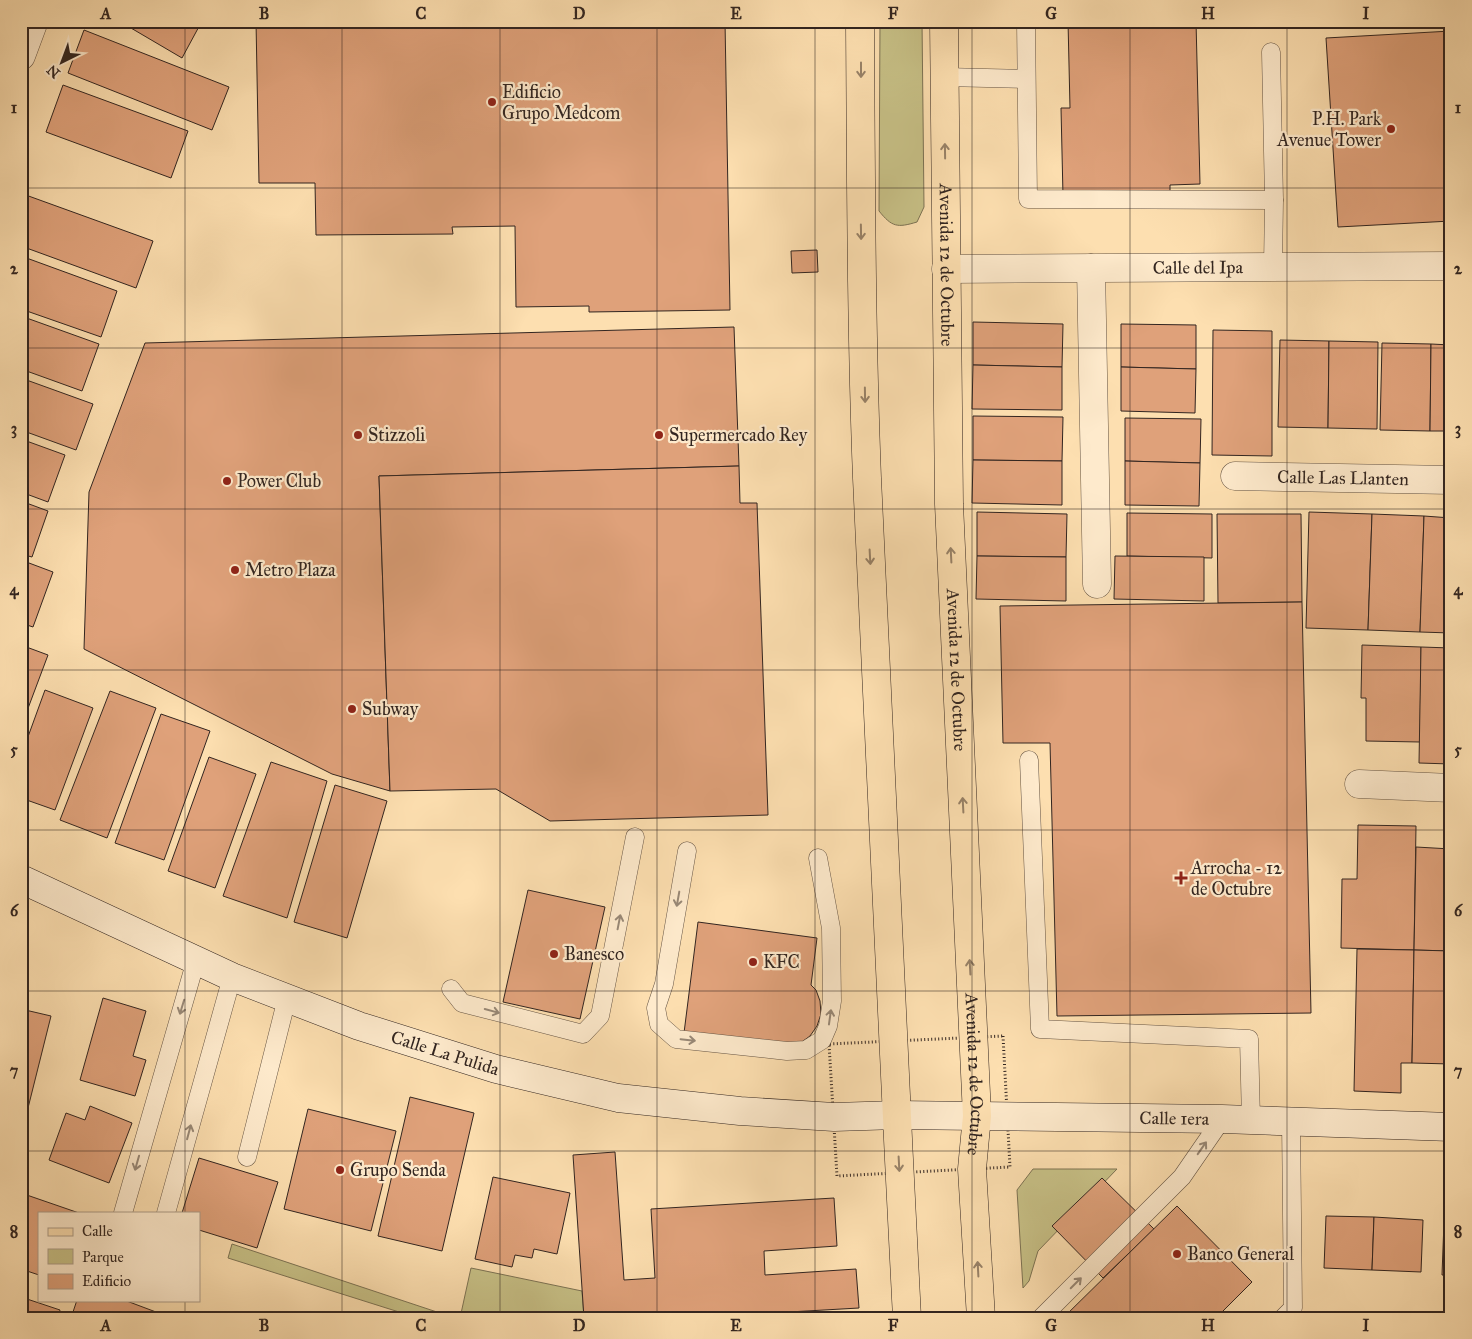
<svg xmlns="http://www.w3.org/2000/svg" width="1472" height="1339" viewBox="0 0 1472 1339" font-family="'IM FELL Great Primer',serif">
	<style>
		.green { fill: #c7c086; stroke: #7c7253 }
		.building { fill: #dfa17a; stroke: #322520 }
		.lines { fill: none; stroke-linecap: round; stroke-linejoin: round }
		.lane-casing { stroke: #655444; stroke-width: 19 }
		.street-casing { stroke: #655444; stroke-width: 29 }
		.secondary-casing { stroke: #322520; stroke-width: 29 }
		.primary-casing { stroke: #322520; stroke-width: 29 }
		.path { stroke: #322520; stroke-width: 3; stroke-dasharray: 1 2.5; stroke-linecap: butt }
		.lane { stroke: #feeacc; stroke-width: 18 }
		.street { stroke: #feeacc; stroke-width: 28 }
		.secondary { stroke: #feeacc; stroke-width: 28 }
		.primary { stroke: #fddfb0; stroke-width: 28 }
		.oneway { stroke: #988268 }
		.oneway2 { stroke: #988876 }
		.grid { fill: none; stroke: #322520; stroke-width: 1; stroke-opacity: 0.55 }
		.poi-dot { fill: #8f2418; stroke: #feeacc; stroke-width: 2 }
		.labels { text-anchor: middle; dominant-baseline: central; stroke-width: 4.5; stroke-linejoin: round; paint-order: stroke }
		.poi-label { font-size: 18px; fill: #322520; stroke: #feeacc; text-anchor: start }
		.street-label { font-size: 18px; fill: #322520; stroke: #feeacc }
		.neatline { fill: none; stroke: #322520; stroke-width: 2 }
		.grid-label { font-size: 16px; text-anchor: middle; font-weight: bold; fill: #322520 }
	</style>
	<rect width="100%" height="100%" fill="#fddfb0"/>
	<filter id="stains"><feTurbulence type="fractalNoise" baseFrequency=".004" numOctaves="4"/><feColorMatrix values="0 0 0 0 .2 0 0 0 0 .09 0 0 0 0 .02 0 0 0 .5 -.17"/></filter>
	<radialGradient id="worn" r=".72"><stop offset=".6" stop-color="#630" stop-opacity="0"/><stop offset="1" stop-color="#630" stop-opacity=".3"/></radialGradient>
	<!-- green -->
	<g class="green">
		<path d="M880,21H922L924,207L917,222C897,228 892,227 879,211Z"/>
		<polygon points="1033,1169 1117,1169 1038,1251 1029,1281 1023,1288 1017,1190"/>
		<polygon points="232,1244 455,1318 418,1318 228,1258"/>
		<polygon points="471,1268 582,1291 584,1318 460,1318"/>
	</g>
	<!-- building -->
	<g class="building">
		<polygon points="119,21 202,21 182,58"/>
		<polygon points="256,21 725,21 730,310 589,312 589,306 516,307 515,226 452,227 453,234 316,235 315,183 259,183"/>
		<polygon points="1068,21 1196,21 1200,184 1170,185 1170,194 1063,196 1061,108 1070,108"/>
		<polygon points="84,30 229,87 212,130 68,73"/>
		<polygon points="1451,31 1451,221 1338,227 1326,38"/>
		<polygon points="63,85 188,131 171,178 46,132"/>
		<polygon points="23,194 153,241 136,288 21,246 21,200"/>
		<polygon points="817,250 818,272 792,273 791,251"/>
		<polygon points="21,256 117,291 101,337 21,309"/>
		<polygon points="21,316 99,344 82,391 21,369"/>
		<polygon points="973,322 1063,324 1062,367 973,365"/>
		<polygon points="1121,324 1196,325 1196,369 1121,367"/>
		<polygon points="734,327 739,466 379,476 390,791 332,774 84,649 89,492 145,343"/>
		<polygon points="1213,330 1272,331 1272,456 1212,455"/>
		<polygon points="1280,340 1329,341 1328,428 1278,427"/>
		<polygon points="1329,341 1378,342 1377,429 1328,428"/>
		<polygon points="1382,343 1431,344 1430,431 1380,430"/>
		<polygon points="1431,344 1451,345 1451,431 1430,431"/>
		<polygon points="973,365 1062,367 1062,410 972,409"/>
		<polygon points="1121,367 1196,369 1195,413 1121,411"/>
		<polygon points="21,378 93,404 76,450 21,430"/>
		<polygon points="973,416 1063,417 1062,461 973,460"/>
		<polygon points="1125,418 1201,419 1200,463 1125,461"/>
		<polygon points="21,439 65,455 48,502 21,492"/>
		<polygon points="973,460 1062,461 1062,505 972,503"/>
		<polygon points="1125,461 1200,463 1199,506 1125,505"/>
		<polygon points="739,466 740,503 757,503 768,815 550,821 496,789 390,791 379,476"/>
		<polygon points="21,501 48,511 32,557 21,554"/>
		<polygon points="977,512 1067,514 1066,557 977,556"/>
		<polygon points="1309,512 1372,514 1368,630 1306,628"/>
		<polygon points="1127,513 1212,514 1212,558 1127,556"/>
		<polygon points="1217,514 1301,514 1302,602 1218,603"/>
		<polygon points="1372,514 1424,516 1420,632 1368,630"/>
		<polygon points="1424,516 1451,518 1451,633 1420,632"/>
		<polygon points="977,556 1066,557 1066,601 976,599"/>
		<polygon points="1115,556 1204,557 1204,601 1114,599"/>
		<polygon points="21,560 53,572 33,627 21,623"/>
		<polygon points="1302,602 1311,1013 1057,1016 1050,743 1003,743 1000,606"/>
		<polygon points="21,645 48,655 21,727"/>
		<polygon points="1362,645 1421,647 1420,742 1366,741 1366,698 1361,698"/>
		<polygon points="1421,647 1451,648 1451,764 1419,763"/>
		<polygon points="45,690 93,708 55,810 21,798 21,756"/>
		<polygon points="110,691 156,708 107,838 60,820"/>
		<polygon points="161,714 210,731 164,860 115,843"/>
		<polygon points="209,757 256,774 215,888 168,871"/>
		<polygon points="271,762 327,781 287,918 223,896"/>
		<polygon points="335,785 387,801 347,938 294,922"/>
		<polygon points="1358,825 1416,826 1414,950 1341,948 1342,879 1357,879"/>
		<polygon points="1416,847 1451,849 1451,951 1414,950"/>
		<polygon points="528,890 605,907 580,1019 503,1002"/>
		<polygon points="698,922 817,938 811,985 816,990 820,1001 821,1014 817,1026 810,1036 799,1044 684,1033"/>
		<polygon points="1357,949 1414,950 1412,1063 1401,1063 1401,1093 1354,1091"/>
		<polygon points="1414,950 1451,951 1451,1064 1412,1063"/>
		<polygon points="103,998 146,1011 133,1056 146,1060 135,1096 80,1080"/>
		<polygon points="21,1009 51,1016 21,1136"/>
		<polygon points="410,1097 474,1113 442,1251 378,1236"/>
		<polygon points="90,1106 132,1123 109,1183 49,1160 66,1113 85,1120"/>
		<polygon points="308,1109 396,1131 371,1231 284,1209"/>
		<polygon points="615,1152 624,1280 655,1278 651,1209 834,1198 837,1246 764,1251 765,1275 856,1269 859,1308 684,1318 584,1318 573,1155"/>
		<polygon points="199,1158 278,1182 257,1248 199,1230 199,1213 182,1213"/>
		<polygon points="493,1177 570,1193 557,1254 534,1249 532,1258 515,1255 512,1267 475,1259"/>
		<polygon points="1102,1178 1154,1229 1103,1278 1052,1226"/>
		<polygon points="21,1193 79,1213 39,1213 39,1275 21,1269"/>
		<polygon points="1177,1206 1252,1282 1216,1318 1063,1318"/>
		<polygon points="1326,1216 1374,1217 1372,1270 1324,1268"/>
		<polygon points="1374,1217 1423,1220 1421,1272 1372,1270"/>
		<polygon points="1444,1222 1451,1222 1451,1275 1442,1275"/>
		<polygon points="21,1297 60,1310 58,1318 21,1318"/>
		<polygon points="77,1300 124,1300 172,1318 71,1318"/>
	</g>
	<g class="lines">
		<!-- lane casing -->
		<g class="lane-casing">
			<g id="lane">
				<polyline points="1026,21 1028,199 1274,200 1273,267"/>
				<polyline points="1271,52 1274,200"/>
				<polyline points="944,77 1026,79"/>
				<polyline points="1029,760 1040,1029 1249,1039 1251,1120"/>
				<polyline points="687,851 664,984 656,1008 659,1024 676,1039 787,1051 806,1050 822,1040 828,1026 832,1001 831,928 818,858"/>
				<polyline points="451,989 462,1003 583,1034 600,1016 635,837"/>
				<polyline points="247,1157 287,998"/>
				<polyline points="123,1213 196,960"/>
				<polyline points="166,1213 232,977"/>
				<polyline points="1041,1318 1182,1177 1222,1119"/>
				<polyline points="1283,1318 1293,1308 1291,1121"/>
			</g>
		</g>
		<!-- street casing -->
		<g class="street-casing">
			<g id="street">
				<polyline points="21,56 34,21"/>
				<polyline points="1091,268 1097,584"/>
				<path id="s1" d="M946,269L1451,266"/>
				<path id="s2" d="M1235,476L1451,480"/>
				<polyline points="1359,784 1451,788"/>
			</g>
		</g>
		<!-- secondary casing -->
		<g class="secondary-casing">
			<g id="secondary">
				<path id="s3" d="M21,879L232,977L359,1026L496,1069L618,1098L740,1111L834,1117L897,1115L1222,1119L1451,1127"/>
			</g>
		</g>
		<!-- primary casing -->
		<g class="primary-casing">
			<g id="primary">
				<path d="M860,21C861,173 861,326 867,478C878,758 893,1038 907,1318"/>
				<path id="s4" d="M944,21L949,504L977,1116L972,1169L981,1318"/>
			</g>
		</g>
		<!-- path -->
		<polygon class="path" points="1003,1036 1010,1167 837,1176 829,1044"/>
		<!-- lane -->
		<use href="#lane" class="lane"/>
		<!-- street -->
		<use href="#street" class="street"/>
		<!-- secondary -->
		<use href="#secondary" class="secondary"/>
		<!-- primary -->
		<use href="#primary" class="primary"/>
	</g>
	<!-- one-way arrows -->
	<defs><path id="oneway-shaft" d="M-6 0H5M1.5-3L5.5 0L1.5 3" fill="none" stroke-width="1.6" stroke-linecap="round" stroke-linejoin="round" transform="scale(1.25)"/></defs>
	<g class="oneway">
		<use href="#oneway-shaft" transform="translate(861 70) rotate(90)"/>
		<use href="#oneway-shaft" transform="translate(945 151) rotate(-91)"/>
		<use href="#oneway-shaft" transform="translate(861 232) rotate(89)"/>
		<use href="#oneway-shaft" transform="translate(865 395) rotate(89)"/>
		<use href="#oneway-shaft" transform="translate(951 555) rotate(-93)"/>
		<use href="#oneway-shaft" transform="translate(870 557) rotate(87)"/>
		<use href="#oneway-shaft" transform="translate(963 805) rotate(-93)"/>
		<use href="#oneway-shaft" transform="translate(970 967) rotate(-93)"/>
		<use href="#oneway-shaft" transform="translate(899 1164) rotate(87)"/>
		<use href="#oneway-shaft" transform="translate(978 1269) rotate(-93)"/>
	</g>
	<g class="oneway2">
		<use href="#oneway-shaft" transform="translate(678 899) rotate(100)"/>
		<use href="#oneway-shaft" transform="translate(619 922) rotate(-79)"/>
		<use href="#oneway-shaft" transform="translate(182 1007) rotate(107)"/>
		<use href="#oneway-shaft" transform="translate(492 1011) rotate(15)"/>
		<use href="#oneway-shaft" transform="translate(830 1017) rotate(-82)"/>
		<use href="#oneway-shaft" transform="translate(688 1040) rotate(6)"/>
		<use href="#oneway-shaft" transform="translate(189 1132) rotate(-75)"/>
		<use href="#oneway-shaft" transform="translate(1202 1148) rotate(-55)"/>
		<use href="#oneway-shaft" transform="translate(137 1163) rotate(106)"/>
		<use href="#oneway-shaft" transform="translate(1076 1283) rotate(-45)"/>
	</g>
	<!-- grid -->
	<path class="grid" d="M185,21V1213M342,21V1318M500,21V1318M657,21V1318M815,21V1318M972,21V1318M1130,21V1318M1287,21V1318M21,188H1451M21,348H1451M21,509H1451M21,670H1451M21,830H1451M21,991H1451M21,1151H1451M185,1300V1318"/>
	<!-- markers -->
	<g class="poi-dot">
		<circle cx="492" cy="102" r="5"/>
		<circle cx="1391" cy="129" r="5"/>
		<circle cx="358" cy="435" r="5"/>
		<circle cx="659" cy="435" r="5"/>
		<circle cx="227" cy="481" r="5"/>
		<circle cx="235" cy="570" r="5"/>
		<circle cx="352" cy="709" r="5"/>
		<path d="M1178.5 870.5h5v5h5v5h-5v5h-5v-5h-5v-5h5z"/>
		<circle cx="554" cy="954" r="5"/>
		<circle cx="753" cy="962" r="5"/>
		<circle cx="340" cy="1170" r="5"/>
		<circle cx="1177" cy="1254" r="5"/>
	</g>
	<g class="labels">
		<!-- poi labels -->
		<g class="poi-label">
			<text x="502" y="92">Edificio<tspan x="502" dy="21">Grupo Medcom</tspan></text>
			<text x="1381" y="119" text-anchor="end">P.H. Park<tspan x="1381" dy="21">Avenue Tower</tspan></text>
			<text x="368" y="435">Stizzoli</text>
			<text x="669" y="435">Supermercado Rey</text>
			<text x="237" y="481">Power Club</text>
			<text x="245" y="570">Metro Plaza</text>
			<text x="362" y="709">Subway</text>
			<text x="1191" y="868">Arrocha - 12<tspan x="1191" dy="21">de Octubre</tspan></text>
			<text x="564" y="954">Banesco</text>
			<text x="763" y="962">KFC</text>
			<text x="350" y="1170">Grupo Senda</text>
			<text x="1187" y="1254">Banco General</text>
		</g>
		<!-- street labels -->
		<g class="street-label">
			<text stroke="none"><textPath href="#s4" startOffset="244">Avenida 12 de Octubre</textPath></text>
			<text stroke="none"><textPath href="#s1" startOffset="252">Calle del Ipa</textPath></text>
			<text stroke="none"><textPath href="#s2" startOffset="108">Calle Las Llanten</textPath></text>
			<text stroke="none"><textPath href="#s4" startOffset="649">Avenida 12 de Octubre</textPath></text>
			<text stroke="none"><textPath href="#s3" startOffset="459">Calle La Pulida</textPath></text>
			<text stroke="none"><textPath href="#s4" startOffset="1054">Avenida 12 de Octubre</textPath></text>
			<text stroke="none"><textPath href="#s3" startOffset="1195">Calle 1era</textPath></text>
		</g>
	</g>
	<!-- margin -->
	<rect width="1472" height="1339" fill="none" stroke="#fddfb0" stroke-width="55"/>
	<!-- legend -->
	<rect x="38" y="1212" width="162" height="90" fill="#feeacc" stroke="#ac9b87"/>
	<rect x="48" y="1228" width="25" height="8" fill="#fddfb0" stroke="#ac9b87"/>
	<text x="82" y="1236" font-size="15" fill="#322520">Calle</text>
	<rect x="48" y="1249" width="25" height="15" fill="#c7c086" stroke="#ac9b87"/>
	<text x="82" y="1262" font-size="15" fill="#322520">Parque</text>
	<rect x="48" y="1274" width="25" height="15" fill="#dfa17a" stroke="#ac9b87"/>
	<text x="82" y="1286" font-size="15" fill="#322520">Edificio</text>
	<!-- north arrow -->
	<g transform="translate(62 62) rotate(222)" stroke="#feeacc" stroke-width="4" paint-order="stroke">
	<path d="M0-4L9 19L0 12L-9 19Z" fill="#322520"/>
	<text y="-8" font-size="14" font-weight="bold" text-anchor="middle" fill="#322520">N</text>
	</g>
	<rect x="28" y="28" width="1416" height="1284" class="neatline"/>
	<g class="grid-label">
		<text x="106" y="19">A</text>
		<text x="264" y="19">B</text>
		<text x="421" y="19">C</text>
		<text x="579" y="19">D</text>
		<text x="736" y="19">E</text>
		<text x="893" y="19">F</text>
		<text x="1051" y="19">G</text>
		<text x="1208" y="19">H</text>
		<text x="1366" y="19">I</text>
		<text x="14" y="113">1</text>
		<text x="1458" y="113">1</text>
		<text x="14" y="274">2</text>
		<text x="1458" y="274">2</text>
		<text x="14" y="434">3</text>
		<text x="1458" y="434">3</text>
		<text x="14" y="595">4</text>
		<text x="1458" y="595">4</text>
		<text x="14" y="755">5</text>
		<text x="1458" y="755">5</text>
		<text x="14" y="916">6</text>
		<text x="1458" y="916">6</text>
		<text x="14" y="1076">7</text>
		<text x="1458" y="1076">7</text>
		<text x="14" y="1237">8</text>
		<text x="1458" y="1237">8</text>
		<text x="106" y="1331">A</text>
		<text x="264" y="1331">B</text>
		<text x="421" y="1331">C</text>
		<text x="579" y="1331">D</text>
		<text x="736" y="1331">E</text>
		<text x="893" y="1331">F</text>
		<text x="1051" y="1331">G</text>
		<text x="1208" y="1331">H</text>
		<text x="1366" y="1331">I</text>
	</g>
	<rect width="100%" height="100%" filter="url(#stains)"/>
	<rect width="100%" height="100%" fill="url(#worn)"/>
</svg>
